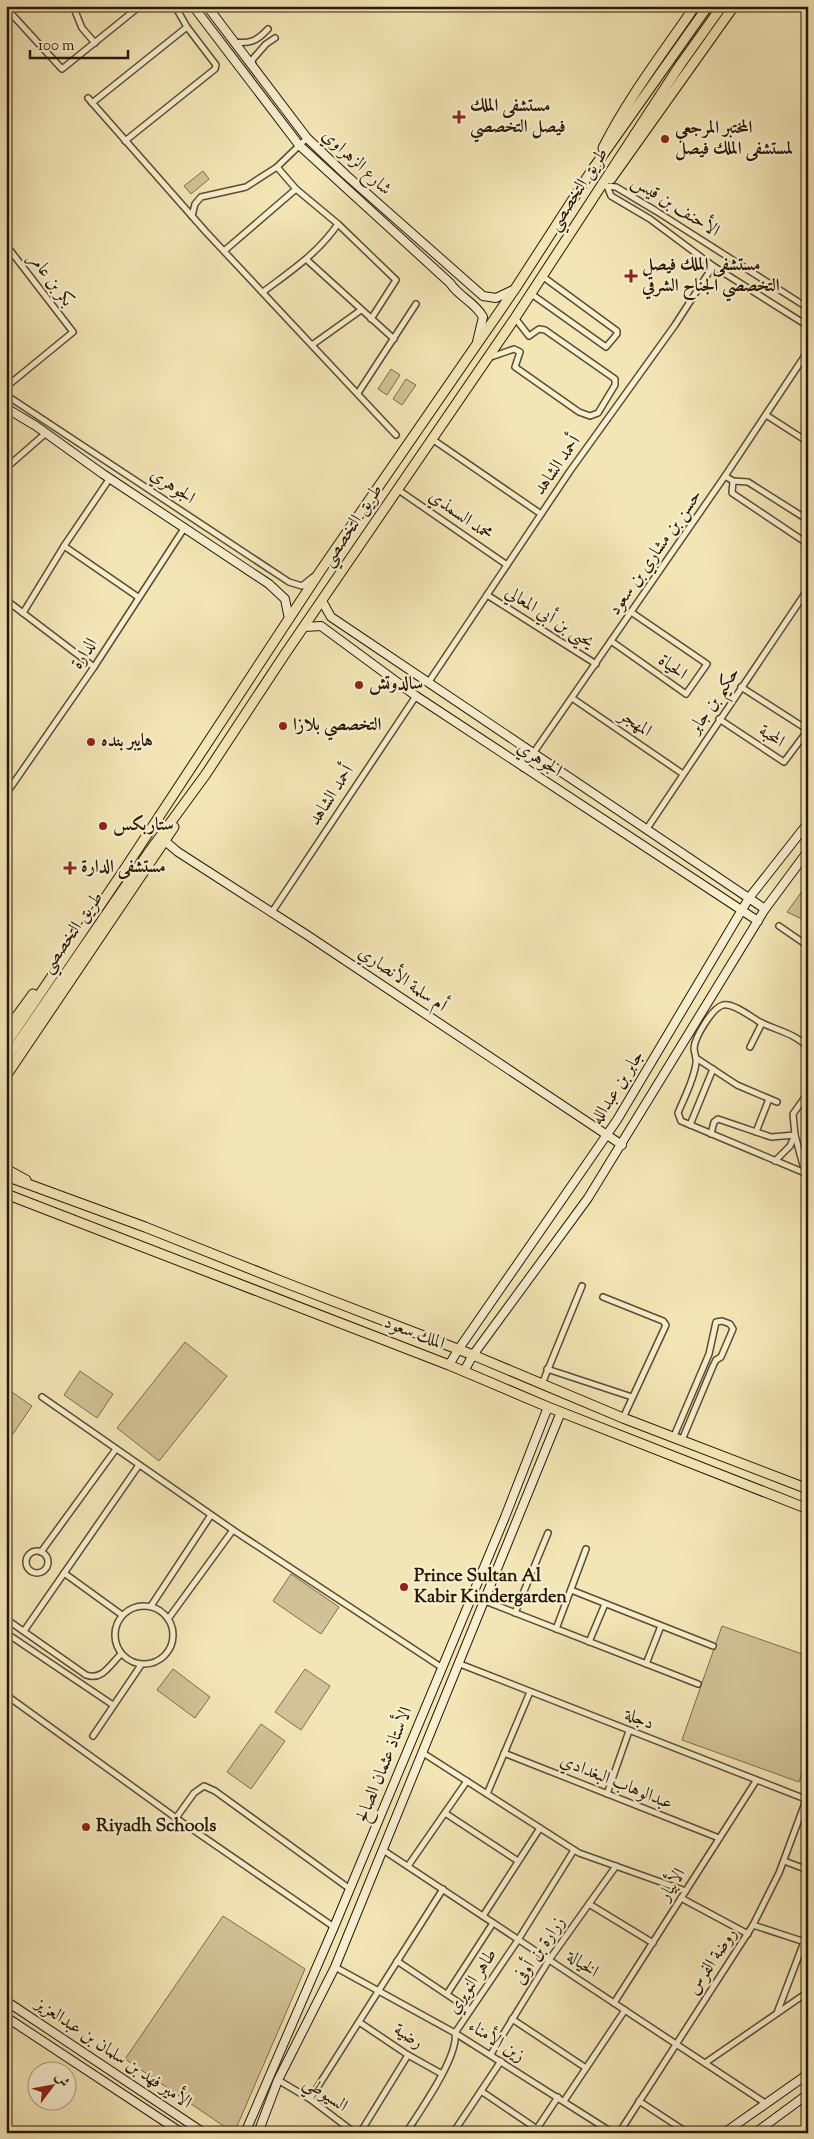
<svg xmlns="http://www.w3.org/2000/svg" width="814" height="2139" viewBox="0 0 814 2139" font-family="'Sorts Mill Goudy',Amiri,serif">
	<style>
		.green { fill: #d1c397; stroke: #7e6d4c }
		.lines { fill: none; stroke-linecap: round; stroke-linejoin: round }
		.street-casing { stroke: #5c4b2e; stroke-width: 8 }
		.secondary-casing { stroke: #2a1700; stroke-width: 10 }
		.primary-casing { stroke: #2a1700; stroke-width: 11 }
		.street { stroke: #f7efd0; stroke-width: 5 }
		.secondary { stroke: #f7efd0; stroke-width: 8 }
		.primary { stroke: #f3e6b6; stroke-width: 9 }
		.poi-dot { fill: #8f2418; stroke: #f7efd0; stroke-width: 2 }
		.labels { text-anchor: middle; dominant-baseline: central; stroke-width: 4.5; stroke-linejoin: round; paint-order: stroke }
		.poi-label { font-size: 18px; font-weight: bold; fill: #2a1700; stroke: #f7efd0; text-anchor: start }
		.street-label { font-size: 18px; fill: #2a1700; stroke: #f7efd0 }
	</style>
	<rect width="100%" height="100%" fill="#f3e6b6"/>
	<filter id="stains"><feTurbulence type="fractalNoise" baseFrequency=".004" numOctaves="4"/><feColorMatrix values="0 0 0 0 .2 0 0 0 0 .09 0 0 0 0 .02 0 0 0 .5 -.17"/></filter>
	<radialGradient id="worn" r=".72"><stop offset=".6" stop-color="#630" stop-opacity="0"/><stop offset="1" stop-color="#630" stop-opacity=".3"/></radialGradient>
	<!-- green -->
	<g class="green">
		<polygon points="203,171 209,179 191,194 184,186"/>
		<polygon points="391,369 400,375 387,395 378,389"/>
		<polygon points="406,379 416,385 402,405 393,399"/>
		<polygon points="808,883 808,922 787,912"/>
		<polygon points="185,1342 227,1376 159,1461 117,1428"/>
		<polygon points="80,1371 113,1394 97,1418 64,1395"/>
		<polygon points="9,1390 32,1406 6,1444 6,1394"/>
		<polygon points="291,1574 339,1607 321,1634 273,1601"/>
		<polygon points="722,1626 808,1656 808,1756 799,1782 682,1740"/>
		<polygon points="173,1669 210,1697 195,1718 157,1690"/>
		<polygon points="305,1669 330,1686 301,1730 275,1712"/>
		<polygon points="261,1724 285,1741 251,1789 227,1772"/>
		<polygon points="223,1916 305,1969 234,2133 125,2059"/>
	</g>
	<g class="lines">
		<!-- street casing -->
		<g class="street-casing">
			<g id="street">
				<polyline points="73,6 82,28 95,43"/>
				<polyline points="6,8 62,69 140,6"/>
				<path d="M234,42C250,44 257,41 268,29"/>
				<polyline points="253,65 252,60 266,44 275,38"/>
				<polyline points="88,98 206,232 396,435"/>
				<polyline points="92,103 187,27"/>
				<polyline points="125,141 215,69 216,65 187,27 175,6"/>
				<polyline points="277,167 296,189 338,224 396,280 371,319"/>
				<polyline points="192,216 195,204 201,197 246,187 277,167 307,138"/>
				<polyline points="6,245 73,332 6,387"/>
				<polyline points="224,251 296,189"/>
				<polyline points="307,260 394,339"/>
				<path d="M263,292C292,270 317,254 338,224"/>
				<polyline points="530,293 606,347 617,334 617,331 542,276"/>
				<polyline points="808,308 656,211 616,187 607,186 611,196 650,219 713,266 808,326"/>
				<polyline points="312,345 361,310"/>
				<polyline points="488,358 514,349 520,352 515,367 579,412 590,416 598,413 615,385 615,379 545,330 539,329 529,336 515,318"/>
				<polyline points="358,393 416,304"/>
				<polyline points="6,395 289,582 302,586 313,577"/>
				<polyline points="766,415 808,442"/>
				<polyline points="432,439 541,514"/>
				<polyline points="6,468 46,433"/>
				<polyline points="725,476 733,481 748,482 808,520"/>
				<polyline points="733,481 732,493 808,544"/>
				<polyline points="397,489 507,565"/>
				<polyline points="64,546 138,597"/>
				<polyline points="487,595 596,664"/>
				<polyline points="6,600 94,667"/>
				<polyline points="23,613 64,546 110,478"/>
				<polyline points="611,641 686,694 707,664 631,612"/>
				<polyline points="428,683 570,471 675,325 713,266"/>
				<polyline points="572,698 683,774"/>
				<polyline points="719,719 784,762 808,730 741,687"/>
				<polyline points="523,768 725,476 808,351"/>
				<polyline points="6,794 94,667 185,527"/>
				<polyline points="646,830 808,589"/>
				<polyline points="272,912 416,696"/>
				<polyline points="779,926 808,946"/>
				<polyline points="750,1047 762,1023"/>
				<path d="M808,1048C796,1033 774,1030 758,1021C750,1016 733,1003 723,1005C712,1008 695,1037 694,1048C694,1053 697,1058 696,1063C694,1080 684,1098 678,1113L681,1121L805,1173L808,1179"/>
				<polyline points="696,1058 737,1085 777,1102"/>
				<polyline points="690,1125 713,1069"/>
				<polyline points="756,1132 769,1099"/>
				<polyline points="711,1134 714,1122 718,1119 771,1137 795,1135 790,1146 775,1161"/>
				<polyline points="805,1173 795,1135 793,1114 808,1093"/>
				<polyline points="603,1297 663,1321 666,1325 623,1418"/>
				<polyline points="547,1369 632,1397"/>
				<polyline points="542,1384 582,1286"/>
				<polyline points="42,1397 233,1530 441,1667"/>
				<polyline points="674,1436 709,1354 716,1322 722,1321 730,1324 733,1329 721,1357 716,1360 713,1366 682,1440"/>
				<circle cx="37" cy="1562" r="11"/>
				<polyline points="41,1552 116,1449"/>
				<polyline points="64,1573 122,1615"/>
				<polyline points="571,1590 713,1646"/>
				<polyline points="485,1601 698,1684"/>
				<circle cx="144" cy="1635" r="29"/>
				<polyline points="151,1606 211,1515"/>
				<polyline points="515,1613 548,1533"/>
				<path d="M6,1619L86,1675C102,1681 110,1665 121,1654"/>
				<polyline points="168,1619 233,1530"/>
				<polyline points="556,1629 586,1549"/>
				<polyline points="24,1631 139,1465"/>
				<polyline points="6,1633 113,1705"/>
				<polyline points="589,1642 605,1604"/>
				<polyline points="460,1664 808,1800"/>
				<polyline points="646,1664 661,1626"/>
				<polyline points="6,1695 176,1818 334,1927"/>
				<polyline points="93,1736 141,1665"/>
				<polyline points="423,1753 579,1853 686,1891"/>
				<polyline points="504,1753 719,1838"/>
				<polyline points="487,1794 530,1692"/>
				<polyline points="607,1794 629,1731"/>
				<polyline points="445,1813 518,1861"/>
				<polyline points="176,1818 194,1793 204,1786 215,1791 350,1889"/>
				<polyline points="383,1850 765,2103"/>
				<polyline points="784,1861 808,1870"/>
				<polyline points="408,1866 467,1781"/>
				<polyline points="681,1898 748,1934"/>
				<polyline points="589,1904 653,1943"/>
				<polyline points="483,1916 540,1828"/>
				<polyline points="753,1925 808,1943"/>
				<polyline points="397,1961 470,2010"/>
				<polyline points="335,1967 455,2033 613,2133"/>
				<polyline points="447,1994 493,1923"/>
				<polyline points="614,2003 756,1781"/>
				<polyline points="777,2013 804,1942"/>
				<polyline points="512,2019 586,2068"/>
				<polyline points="359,2022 408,2055 442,2074"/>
				<polyline points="491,2054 549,1960 616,1866"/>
				<polyline points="705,2063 808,1992"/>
				<polyline points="278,2080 310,2099 355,2133"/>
				<polyline points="481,2091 537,2129"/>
				<polyline points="310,2099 443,1889"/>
				<polyline points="564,2101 625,2010"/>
				<polyline points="639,2101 688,2133"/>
				<polyline points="360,2133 408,2055"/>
				<path d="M406,2133C420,2111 459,2056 455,2033L518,1940L574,1850"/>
				<polyline points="453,2133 501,2061"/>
				<polyline points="534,2133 558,2097"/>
				<polyline points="619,2133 753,1925 779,1873 808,1795"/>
			</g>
		</g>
		<!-- secondary casing -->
		<g class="secondary-casing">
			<g id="secondary">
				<path d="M193,6L299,145L450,283C459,297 475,302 483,317L477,342"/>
				<polyline points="207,6 307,138 346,175 483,296 496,298 515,289"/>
				<polyline points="6,408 36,426 103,474 269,584 285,599 289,619"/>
				<polyline points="322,601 331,617 765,909"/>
				<polyline points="304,627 321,626 416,696 758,921"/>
				<polyline points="165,841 178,852 307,935 622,1145"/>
				<polyline points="449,1365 458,1350 617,1120 749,898 808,823"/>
				<polyline points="464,1371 473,1355 588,1198 765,909 808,851"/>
				<polyline points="6,2001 204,2133"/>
				<polyline points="6,2017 182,2133"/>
				<polyline points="245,2133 334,1927 505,1517 548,1407"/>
				<polyline points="258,2133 278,2080 335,1967 561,1412"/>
				<polyline points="724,2133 808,2074"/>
				<polyline points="755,2133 808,2094"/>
			</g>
		</g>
		<!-- primary casing -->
		<g class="primary-casing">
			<g id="primary">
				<path d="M603,148C628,98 663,53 695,6"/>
				<polyline points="611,179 734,6"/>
				<polyline points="6,1031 33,994"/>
				<polyline points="6,1044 122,873 321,570 515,289 590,173 708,6"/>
				<polyline points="6,1060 149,852 206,774 285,654 515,318 680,65 722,6"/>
				<polyline points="6,1076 174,827"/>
				<polyline points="6,1169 26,1180"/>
				<polyline points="6,1176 145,1227 286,1283 473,1355 623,1418 808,1489"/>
				<polyline points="6,1194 449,1365 548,1407 808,1509"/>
			</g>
		</g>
		<!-- street -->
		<use href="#street" class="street"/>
		<!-- secondary -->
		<use href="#secondary" class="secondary"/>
		<!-- primary -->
		<use href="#primary" class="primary"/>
	</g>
	<!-- markers -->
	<g class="poi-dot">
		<path d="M456.5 109.5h5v5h5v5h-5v5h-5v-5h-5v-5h5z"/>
		<circle cx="665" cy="139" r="5"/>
		<path d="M628.5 268.5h5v5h5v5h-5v5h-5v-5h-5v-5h5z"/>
		<circle cx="359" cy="685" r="5"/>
		<circle cx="283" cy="726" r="5"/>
		<circle cx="91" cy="742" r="5"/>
		<circle cx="103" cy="826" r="5"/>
		<path d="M67.5 860.5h5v5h5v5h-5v5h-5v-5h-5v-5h5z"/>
		<circle cx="404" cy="1587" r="5"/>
		<circle cx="86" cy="1827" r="5"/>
	</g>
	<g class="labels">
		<!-- poi labels -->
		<g class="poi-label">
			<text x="470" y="107">مستشفى الملك<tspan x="470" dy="21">فيصل التخصصي</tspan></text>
			<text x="675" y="129">المختبر المرجعي<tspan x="675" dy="21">لمستشفى الملك فيصل</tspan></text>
			<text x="642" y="266">مستشفى الملك فيصل<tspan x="642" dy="21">التخصصي الجناح الشرقي</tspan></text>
			<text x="369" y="685">سالدوتش</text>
			<text x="293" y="726">التخصصي بلازا</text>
			<text x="101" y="742">هايبر بنده</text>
			<text x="113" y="826">ستاربكس</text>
			<text x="81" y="868">مستشفى الدارة</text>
			<text x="414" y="1577">Prince Sultan Al<tspan x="414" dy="21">Kabir Kindergarden</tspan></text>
			<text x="96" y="1827">Riyadh Schools</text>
		</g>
		<!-- street labels -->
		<g class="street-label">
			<text transform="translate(356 163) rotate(43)">شارع الزهراوي</text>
			<text transform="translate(579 190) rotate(-57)">طريق التخصصي</text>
			<text transform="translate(675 207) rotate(32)">الأحنف بن قيس</text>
			<text transform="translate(50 280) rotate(53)">بكر بن عامر</text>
			<text transform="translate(558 466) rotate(-55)">أحمد الشاهد</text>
			<text transform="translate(172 487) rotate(34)">الجوهري</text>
			<text transform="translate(460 516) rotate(35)">محمد السمذي</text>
			<text transform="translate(353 526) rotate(-56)">طريق التخصصي</text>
			<text transform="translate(656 553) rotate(-55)">حسن بن مشاري بن سعود</text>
			<text transform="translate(549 618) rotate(32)">يحيى بن أبي المعالي</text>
			<text transform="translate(85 654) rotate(-57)">الدارة</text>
			<text transform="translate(672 668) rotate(36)">الحياة</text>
			<text transform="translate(715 701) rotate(-56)">حكيم بن جابر</text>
			<text transform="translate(635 724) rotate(34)">المهجر</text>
			<text transform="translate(771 737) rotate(34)">المحبة</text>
			<text transform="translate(539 760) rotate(33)">الجوهري</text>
			<text transform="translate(332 796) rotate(-57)">أحمد الشاهد</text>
			<text transform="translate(73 933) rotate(-55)">طريق التخصصي</text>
			<text transform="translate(402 980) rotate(34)">أم سلمة الأنصاري</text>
			<text transform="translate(618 1088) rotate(-58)">جابر بن عبدالله</text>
			<text transform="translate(414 1334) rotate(21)">الملك سعود</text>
			<text transform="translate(639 1720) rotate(22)">دجلة</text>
			<text transform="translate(385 1765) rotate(-68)">الأستاذ عثمان الصالح</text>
			<text transform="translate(616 1783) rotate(22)">عبدالوهاب البغدادي</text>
			<text transform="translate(673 1885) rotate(-58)">الأبيار</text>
			<text transform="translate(540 1951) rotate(-56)">زرارة بن أوفى</text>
			<text transform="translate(713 1962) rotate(-57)">روضة الفرس</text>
			<text transform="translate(582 1965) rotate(34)">الخيالة</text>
			<text transform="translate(473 1982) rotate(-56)">طاهر النويري</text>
			<text transform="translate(408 2037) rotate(33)">رضية</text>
			<text transform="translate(496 2042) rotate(32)">زين الأمناء</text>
			<text transform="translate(113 2054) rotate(34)">الأمير فهد بن سلمان بن عبدالعزيز</text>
			<text transform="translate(325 2095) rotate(34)">السيوطي</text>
		</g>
	</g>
	<!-- margin -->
	<rect width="814" height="2139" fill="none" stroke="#f3e6b6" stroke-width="25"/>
	<rect x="8" y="8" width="799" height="2124" fill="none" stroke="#2a1700" stroke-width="2.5"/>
	<rect x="12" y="12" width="789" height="2114" fill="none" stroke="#2a1700"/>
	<!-- north arrow -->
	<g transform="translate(52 2086) rotate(58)"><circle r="24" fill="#f7efd0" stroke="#a5997d"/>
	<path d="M0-4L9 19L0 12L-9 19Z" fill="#8f2418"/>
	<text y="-8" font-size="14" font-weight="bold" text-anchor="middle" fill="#2a1700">ش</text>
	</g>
	<!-- scale -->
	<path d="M30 50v8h98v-8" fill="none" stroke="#2a1700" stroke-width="2.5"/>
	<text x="38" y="50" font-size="15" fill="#2a1700" stroke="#f7efd0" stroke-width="4" paint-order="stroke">100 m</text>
	<rect width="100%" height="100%" filter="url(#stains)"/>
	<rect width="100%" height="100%" fill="url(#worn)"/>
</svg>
